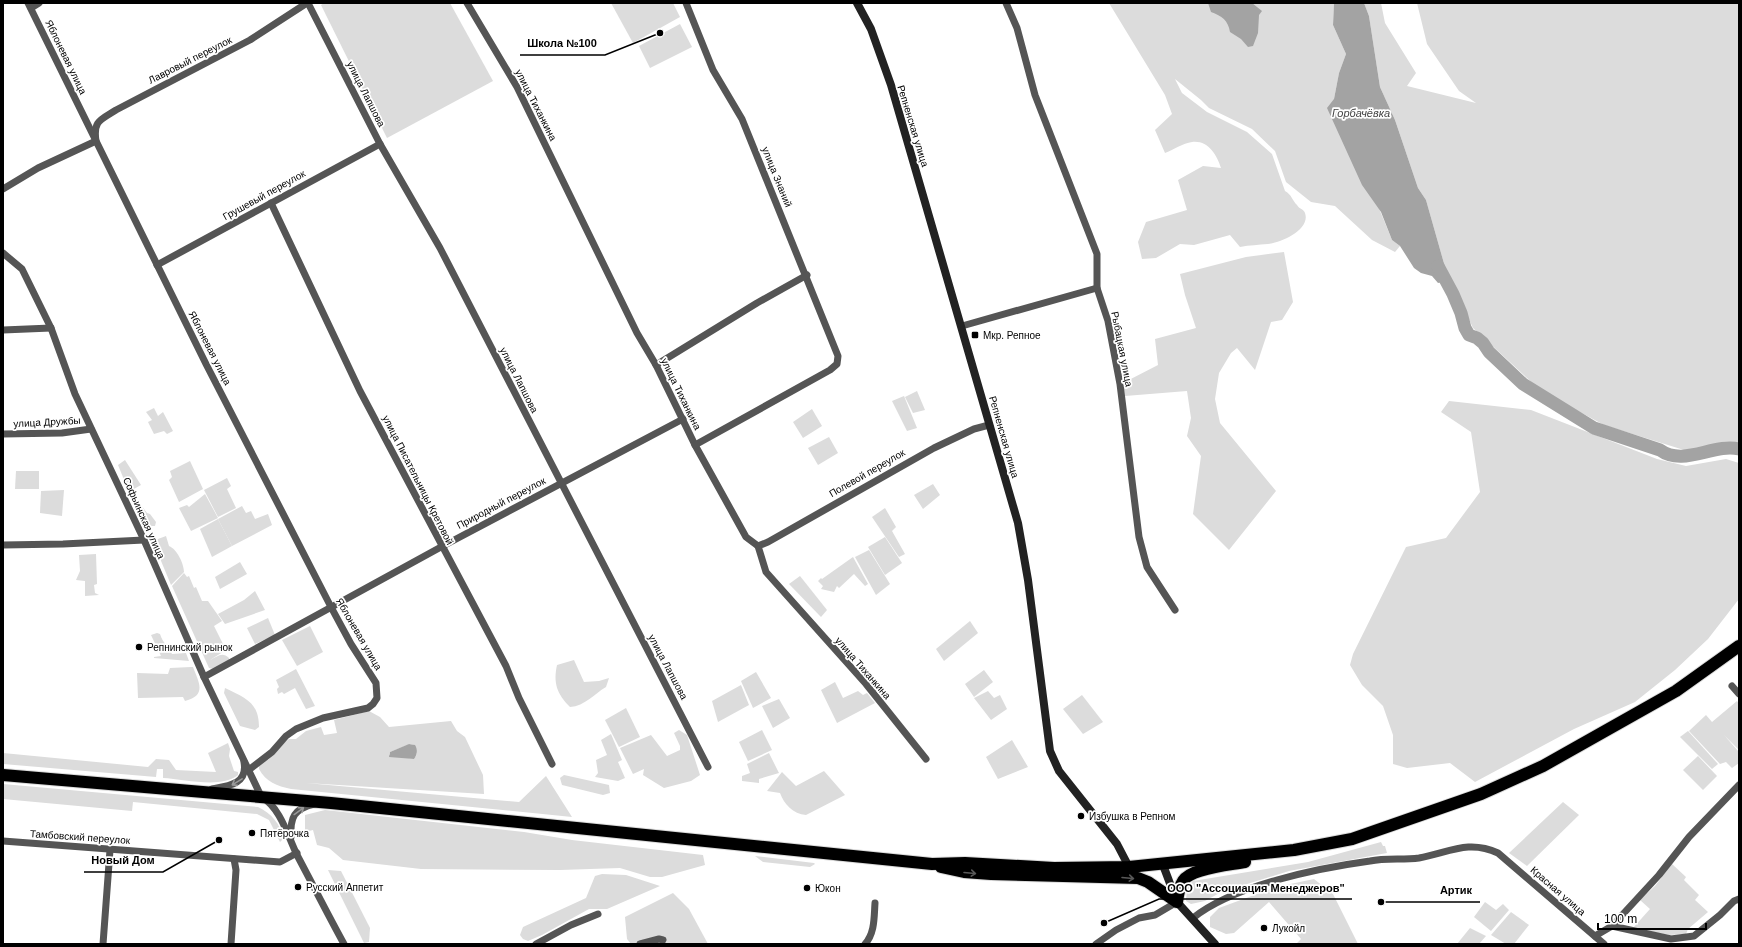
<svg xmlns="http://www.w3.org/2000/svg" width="1742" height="947" viewBox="0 0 1742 947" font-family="Helvetica,sans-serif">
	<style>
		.green { fill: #dcdcdc; fill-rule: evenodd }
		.water { fill: #a3a3a3 }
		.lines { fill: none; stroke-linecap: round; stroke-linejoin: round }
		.river { stroke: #a3a3a3; stroke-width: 13 }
		.highway-casing { stroke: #dbdbdb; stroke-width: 14 }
		.street { stroke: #555; stroke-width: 7 }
		.secondary { stroke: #222; stroke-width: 8 }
		.highway { stroke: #000; stroke-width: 12 }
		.oneway { stroke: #999 }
		.oneway2 { stroke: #595959 }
		.poi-dot { fill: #000; stroke: #fff; stroke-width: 1.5 }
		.labels { text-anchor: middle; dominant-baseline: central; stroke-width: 3.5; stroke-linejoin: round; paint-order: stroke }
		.street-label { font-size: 10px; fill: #000; stroke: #fff }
		.poi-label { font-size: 10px; fill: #000; stroke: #fff; text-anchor: start }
		.water-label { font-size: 11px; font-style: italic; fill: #444; stroke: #fff }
		.leader { fill: none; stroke: #000; stroke-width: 1.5 }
		.callout-dot { fill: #000; stroke: #fff; stroke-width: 1.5 }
		.callout-label { font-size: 11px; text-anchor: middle; font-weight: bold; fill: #000; stroke: #fff; stroke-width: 3.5; stroke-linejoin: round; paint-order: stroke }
	</style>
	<rect width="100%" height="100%" fill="#fff"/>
	<!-- green -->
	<g class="green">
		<polygon points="324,3 450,3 493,81 387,138 321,5"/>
		<polygon points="611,3 673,3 680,17 633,43"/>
		<path d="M1109,3H1334L1333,25L1346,54L1339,73L1334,99L1392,240L1400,246L1395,252L1372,240L1335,206L1311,202L1286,182L1275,151L1252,129L1209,108L1201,100L1175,79L1182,93L1207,112L1247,132L1272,154L1285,191C1292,195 1292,200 1297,205C1299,209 1304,209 1305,213C1311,230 1280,243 1268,244C1258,245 1250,245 1240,247L1230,235L1194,245L1180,244L1156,258L1142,259L1138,242L1146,222L1187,210L1178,180L1203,166L1221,168C1217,155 1208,140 1192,142C1183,143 1173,150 1165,153L1155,130L1172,114L1165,95Z"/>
		<polygon points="1364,3 1381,3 1385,23 1416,73 1407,86 1476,103 1459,91 1427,44 1417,3 1739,3 1739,445 1734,444 1684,450 1604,425 1541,391 1473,328 1445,267 1426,200 1418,188 1395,120 1380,87 1369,16"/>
		<polygon points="680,24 692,47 650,68 639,46"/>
		<polygon points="1284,252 1293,302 1282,320 1271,322 1255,370 1237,348 1231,353 1219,373 1215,399 1220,423 1276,491 1229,550 1193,514 1201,456 1187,436 1191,418 1187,391 1125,396 1123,383 1158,365 1155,339 1196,328 1185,295 1180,274 1246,257"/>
		<polygon points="917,391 925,410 913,413 905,397"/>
		<polygon points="904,396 917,428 907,431 892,401"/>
		<polygon points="1449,401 1531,410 1657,459 1686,466 1726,459 1739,463 1739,599 1708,639 1675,670 1635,702 1574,729 1475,782 1450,763 1407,768 1393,764 1393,735 1383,706 1362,685 1350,665 1353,654 1406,547 1446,538 1480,492 1471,432 1441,412"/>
		<polygon points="154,408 158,416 163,412 173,431 167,434 164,431 154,434 148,422 152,420 146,412"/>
		<polygon points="812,409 822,426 803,438 793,422"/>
		<polygon points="829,437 838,453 818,465 808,448"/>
		<polygon points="125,460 141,485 132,490 125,482 118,465"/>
		<polygon points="190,461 203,489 179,502 169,480 172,477 170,471"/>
		<polygon points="16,471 39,471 39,489 15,489"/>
		<polygon points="227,478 231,486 227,489 236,508 218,517 204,490"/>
		<polygon points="933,484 940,495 923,509 914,495"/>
		<polygon points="64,490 62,516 40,513 41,491"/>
		<polygon points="205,494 218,518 191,531 179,508 187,505 189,507"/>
		<polygon points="138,505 141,505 147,513 150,514 156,522 155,526 146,526 143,522 137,506"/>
		<polygon points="242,506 246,513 251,511 255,519 268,514 272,525 232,546 218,519"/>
		<polygon points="885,508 896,527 892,531 905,554 899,557 872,517"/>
		<polygon points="218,519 232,546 212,557 200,529"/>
		<path d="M166,536L169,546C177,549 184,564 184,572L171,585L154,544L158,539Z"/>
		<polygon points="885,537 902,563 885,575 868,547"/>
		<polygon points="869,550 890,584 876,595 855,557"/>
		<polygon points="96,554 97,584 94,585 95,593 99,595 85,596 85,581 76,580 80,571 79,555"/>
		<polygon points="853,557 868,584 865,586 854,574 839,588 837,586 834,592 821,589 823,586 818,581 821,578 822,579"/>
		<polygon points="240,562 247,574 220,589 215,577"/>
		<path d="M184,573L187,577L189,576L194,588L196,587L202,601H208L222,621L214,626L226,650L210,660C217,657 222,651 229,658V661L213,669L209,668L172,586Z"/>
		<polygon points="800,576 827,610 821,617 789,584"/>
		<polygon points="255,591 265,610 225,624 218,614 244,600"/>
		<polygon points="268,618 275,635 255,644 247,628"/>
		<polygon points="970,621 978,633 944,661 936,649"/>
		<polygon points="310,626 323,652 297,666 282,640"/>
		<path d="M157,633L160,634C163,644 168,645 172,654L186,653L189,661L154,658V657L161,656L151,635Z"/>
		<path d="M574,660L584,682L599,681L609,678L606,687C594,694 585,706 570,707C557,694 553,683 557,665Z"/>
		<path d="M191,667H193C199,683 207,695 185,701L183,697L138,698L137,673L168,674L170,668Z"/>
		<polygon points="296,669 315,706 306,709 295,688 284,694 282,692 278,694 277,689 279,687 276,680"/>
		<polygon points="984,670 993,682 974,697 965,684"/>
		<polygon points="756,672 771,698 753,708 741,681"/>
		<polygon points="835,682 843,698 858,691 863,695 867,693 875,703 837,723 821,690"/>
		<polygon points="741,685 749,705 718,722 712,701"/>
		<path d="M225,688C245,698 259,702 259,727L255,730L240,726L224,693Z"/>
		<polygon points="988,691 994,698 1000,695 1007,709 991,720 974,698"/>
		<polygon points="1082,695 1103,722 1083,734 1063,709"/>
		<polygon points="779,699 790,718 773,728 762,706"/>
		<polygon points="1737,701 1739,704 1739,750 1724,735 1739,752 1739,763 1732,768 1726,762 1720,764 1689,731 1706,715 1712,722"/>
		<polygon points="626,708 640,737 619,747 605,720"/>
		<path d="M369,711L380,717L389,727L451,721L457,731L465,737L483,775L484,794L306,783L287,773L306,783L519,802L546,776L572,817L291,789C277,786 266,782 259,769V766L268,758V760L278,748L289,739H296L306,731L321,727L324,735L337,733L334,720ZM410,744L414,745L417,754L414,759L389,755L390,752Z"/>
		<polygon points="679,730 687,735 700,775 691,781 664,788 643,775 644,769 633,774 620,748 651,735 667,756 680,750 680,746 674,733"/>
		<polygon points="762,730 772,750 748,761 739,742"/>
		<polygon points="1688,731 1718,764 1712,769 1680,737"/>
		<polygon points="611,734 622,760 618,762 625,778 618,781 595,777 598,773 596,760 607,755 601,740"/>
		<polygon points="1012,740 1028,767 998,779 986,757"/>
		<path d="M228,743L230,749L229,756L234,771L238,772V775C221,789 184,779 163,778V769H157L156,777L3,764V753L148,767L156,759L169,760L176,770L216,772L208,753Z"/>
		<polygon points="769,753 779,773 759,779 759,783 742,781 742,776 750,773 747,764"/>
		<polygon points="1698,756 1717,776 1703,790 1683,770"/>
		<path d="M824,771L845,795L806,815C793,814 784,804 780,793L767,791L782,772L796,786Z"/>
		<polygon points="564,775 609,785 610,793 603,795 562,785 560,778"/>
		<path d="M3,784L258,807C271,813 281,824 283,839L280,842L269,820L257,814L133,802L132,811L3,799Z"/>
		<polygon points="1563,802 1579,815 1527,866 1509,853"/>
		<polygon points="325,810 524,832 572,840 703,855 705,865 662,877 650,877 620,868 560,870 421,869 343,860 329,848 317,845 313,830 305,832 305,815"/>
		<polygon points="1381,842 1383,846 1385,846 1387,853 1289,871 1244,885 1234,885 1205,901 1191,904 1186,901 1187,888 1193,881 1308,862"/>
		<polygon points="755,856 814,863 815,864 810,867 763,862"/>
		<polygon points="1672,864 1686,877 1684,880 1699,895 1695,900 1708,912 1688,929 1686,934 1669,935 1633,928 1650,909 1640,900 1655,886"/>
		<polygon points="328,870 341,871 370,928 369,942 364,943"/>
		<polygon points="602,874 626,875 660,886 607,909 589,909 542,935 528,941 523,939 520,935 523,927 586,898 595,876"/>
		<polygon points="1314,879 1333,894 1358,944 1296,944 1301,939 1269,902 1234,933 1226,934 1210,927 1210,917 1219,908 1276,887"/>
		<polygon points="673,893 689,909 708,944 631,944 627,939 625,917"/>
		<polygon points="1485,902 1496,910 1503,904 1509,910 1491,931 1474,917"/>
		<polygon points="1511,912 1529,925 1514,944 1506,944 1491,935"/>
		<polygon points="1470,928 1486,936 1479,944 1457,944"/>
	</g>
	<!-- water -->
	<g class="water">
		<path d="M1208,3H1252L1262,11L1259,15L1258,33L1253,46L1248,47L1241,39L1230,32C1228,20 1222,16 1211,12Z"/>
		<polygon points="1334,3 1364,3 1369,16 1380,87 1395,120 1418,188 1426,200 1445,267 1451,280 1438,283 1432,276 1421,273 1414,268 1400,246 1392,240 1381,212 1362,185 1327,108 1334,99 1339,73 1346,54 1333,25"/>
		<path d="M409,744L415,745C418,750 417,755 414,759L389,757L390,752Z"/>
	</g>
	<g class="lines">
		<!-- river -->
		<path class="river" d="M1438,266L1453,294L1461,313L1465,328L1469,335L1477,338L1483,343L1489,352L1523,384L1594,428L1660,450C1683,467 1714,443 1739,449"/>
		<!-- highway casing -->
		<g class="highway-casing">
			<g id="highway">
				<polyline points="3,775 331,803 932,864 965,863 1054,868 1129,867 1294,850 1352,839 1481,794 1543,766 1676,691 1739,646"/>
				<path d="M941,867L964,872L991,874L1138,878L1148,882L1177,902C1178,895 1179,887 1183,881C1191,868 1230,865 1245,862"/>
			</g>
		</g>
		<!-- street -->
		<g class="street">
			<polyline points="28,3 206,364 331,607 351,644 376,683 377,698 373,704 368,708 323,718 296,729 286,736 272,752 250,769"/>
			<polyline points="308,3 380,144 440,248 708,767"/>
			<polyline points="467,3 517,87 637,333 656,365 695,445 746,537 758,546 766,572 866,684 926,759"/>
			<polyline points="686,3 713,70 742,119 838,356 837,364 830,370 695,445"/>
			<polyline points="1006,3 1017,28 1035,95 1097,254 1097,288 1108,321 1120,384 1139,537 1147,567 1175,610"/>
			<polyline points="31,8 39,3"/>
			<path d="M3,189L38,168L96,141C93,121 100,120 116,110L250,40L307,3"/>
			<polyline points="271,203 360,391 506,666 519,698 552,764"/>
			<path d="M3,253L22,269L51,328L75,394L144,540L204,677L261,796C281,809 287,834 297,855C313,885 328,915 344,944"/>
			<polyline points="157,265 380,144"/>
			<polyline points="962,326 1097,288"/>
			<polyline points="3,330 51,328"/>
			<polyline points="656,365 757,303 807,275"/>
			<polyline points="3,434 62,433 91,429"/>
			<polyline points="3,545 63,544 144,540"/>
			<polyline points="758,546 768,542 934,448 974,429 989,425"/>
			<polyline points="204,677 441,547 683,419"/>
			<polyline points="1732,686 1739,694"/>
			<path d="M212,789C229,786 248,784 244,762"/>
			<path d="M291,837C290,817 294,809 314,804"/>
			<polyline points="3,841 280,862 297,853"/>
			<path d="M1193,918C1234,885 1319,868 1370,861C1386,858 1403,860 1419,858C1448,853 1468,839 1498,853L1604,944"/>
			<polyline points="1612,926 1659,875 1689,837 1739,785"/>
			<polyline points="1595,936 1612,926 1671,939 1694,936 1720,915 1734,901 1739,899"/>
			<polyline points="103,944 110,850"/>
			<polyline points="231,944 236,870 234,859"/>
			<polyline points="536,944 571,925 598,914"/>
			<polyline points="640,944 659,939 663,940"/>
			<path d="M865,944C875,933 874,917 875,903"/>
			<polyline points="1096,944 1116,930 1139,918 1155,915 1177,902"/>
		</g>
		<!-- secondary -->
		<g class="secondary">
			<polyline points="857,3 871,29 891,85 1018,523 1028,580 1050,751 1059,771 1117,844 1129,867"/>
			<polyline points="1163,865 1177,902 1215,944"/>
		</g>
		<!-- highway -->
		<use href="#highway" class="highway"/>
	</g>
	<!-- one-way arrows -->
	<defs><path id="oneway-shaft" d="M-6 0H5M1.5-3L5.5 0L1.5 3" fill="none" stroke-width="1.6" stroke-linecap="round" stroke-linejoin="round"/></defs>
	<g class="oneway">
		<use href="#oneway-shaft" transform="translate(237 782) rotate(149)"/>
		<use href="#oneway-shaft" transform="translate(299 811) rotate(-36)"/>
	</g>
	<g class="oneway2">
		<use href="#oneway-shaft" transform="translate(970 873) rotate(5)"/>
		<use href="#oneway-shaft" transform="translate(1128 878) rotate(5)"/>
	</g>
	<!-- markers -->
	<g class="poi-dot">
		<rect x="971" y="331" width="8" height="8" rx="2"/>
		<circle cx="139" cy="647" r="4"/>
		<circle cx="1081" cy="816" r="4"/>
		<circle cx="252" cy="833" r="4"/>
		<circle cx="298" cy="887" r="4"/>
		<circle cx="807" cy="888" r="4"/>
		<circle cx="1264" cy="928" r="4"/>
	</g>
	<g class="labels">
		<!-- street labels -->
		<g class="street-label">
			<text transform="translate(66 57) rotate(64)">Яблоневая улица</text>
			<text transform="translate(190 60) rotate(-27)">Лавровый переулок</text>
			<text transform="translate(366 94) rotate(63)">улица Лапшова</text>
			<text transform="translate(536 105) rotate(63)">улица Тиханкина</text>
			<text transform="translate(913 126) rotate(73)">Репненская улица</text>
			<text transform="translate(777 177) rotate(68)">улица Знаний</text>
			<text transform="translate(264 195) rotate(-29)">Грушевый переулок</text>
			<text transform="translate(210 348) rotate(63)">Яблоневая улица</text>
			<text transform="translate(1122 349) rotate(79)">Рыбацкая улица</text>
			<text transform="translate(519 380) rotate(63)">улица Лапшова</text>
			<text transform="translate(681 394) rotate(64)">улица Тиханкина</text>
			<text transform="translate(47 422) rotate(-3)">улица Дружбы</text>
			<text transform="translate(1004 437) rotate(74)">Репненская улица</text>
			<text transform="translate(867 473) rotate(-30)">Полевой переулок</text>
			<text transform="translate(418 480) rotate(63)">улица Писательницы Кретовой</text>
			<text transform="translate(501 503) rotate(-28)">Природный переулок</text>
			<text transform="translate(144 518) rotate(66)">Софьинская улица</text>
			<text transform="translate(359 634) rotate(60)">Яблоневая улица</text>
			<text transform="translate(668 667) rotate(62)">улица Лапшова</text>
			<text transform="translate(863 668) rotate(49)">улица Тиханкина</text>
			<text transform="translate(80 837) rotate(4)">Тамбовский переулок</text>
			<text transform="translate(1558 891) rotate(41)">Красная улица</text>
		</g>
		<!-- poi labels -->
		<g class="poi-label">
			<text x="983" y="335">Мкр. Репное</text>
			<text x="147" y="647">Репнинский рынок</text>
			<text x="1089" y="816">Избушка в Репном</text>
			<text x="260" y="833">Пятёрочка</text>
			<text x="306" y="887">Русский Аппетит</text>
			<text x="815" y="888">Юкон</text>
			<text x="1272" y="928">Лукойл</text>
		</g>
		<!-- water labels -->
		<g class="water-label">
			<text x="1361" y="113">Горбачёвка</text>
		</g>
	</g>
	<!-- callouts -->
	<path class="leader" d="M660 33L605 55H520M219 840L163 872H84M1104 923L1159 899H1352M1381 902L1432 902H1480"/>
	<g class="callout-dot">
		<circle cx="660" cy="33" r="4"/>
		<circle cx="219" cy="840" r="4"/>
		<circle cx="1104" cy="923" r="4"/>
		<circle cx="1381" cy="902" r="4"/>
	</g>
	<g class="callout-label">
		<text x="562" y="47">Школа №100</text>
		<text x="123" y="864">Новый Дом</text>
		<text x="1256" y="892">ООО "Ассоциация Менеджеров"</text>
		<text x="1456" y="894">Артик</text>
	</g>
	<!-- border -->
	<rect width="1742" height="947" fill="none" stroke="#000000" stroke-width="8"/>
	<!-- scale -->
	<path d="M1598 923v6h108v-6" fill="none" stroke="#000000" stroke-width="2"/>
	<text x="1604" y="923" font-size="12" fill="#000000" stroke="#ffffff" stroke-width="3" paint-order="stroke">100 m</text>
</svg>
